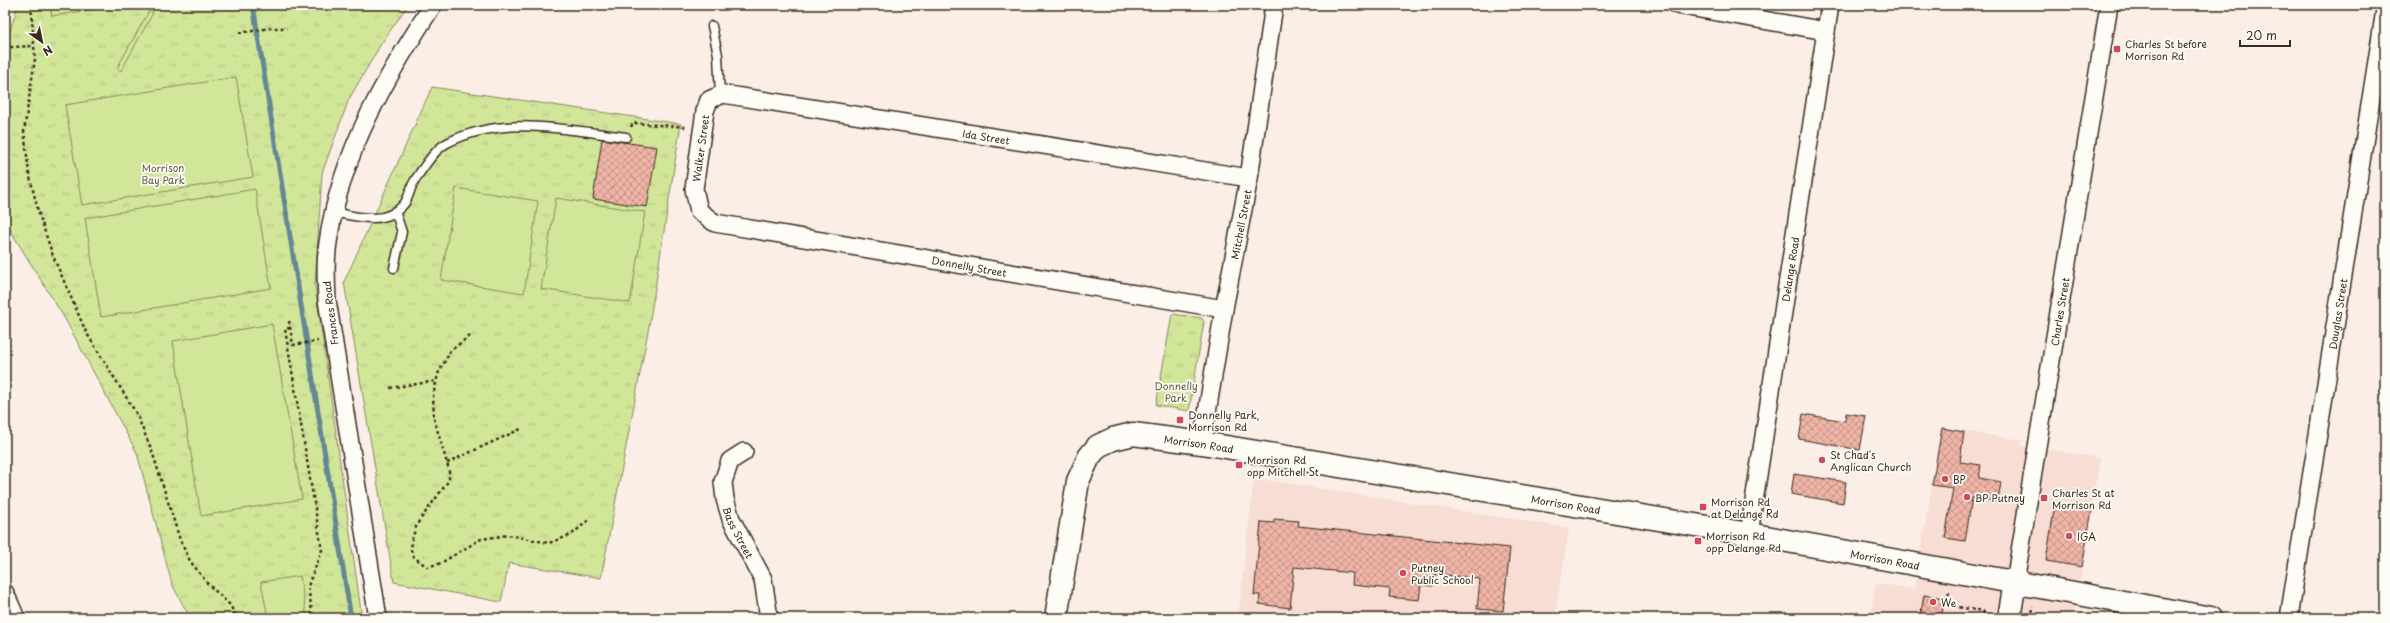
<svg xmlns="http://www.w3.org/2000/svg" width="2390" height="623" viewBox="0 0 2390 623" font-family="'Playpen Sans',sans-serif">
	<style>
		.built { fill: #f7ddd4 }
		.grass { fill: url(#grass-tufts); stroke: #86885c }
		.pitch { fill: #d2e69a; stroke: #86885c }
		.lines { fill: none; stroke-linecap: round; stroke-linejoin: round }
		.stream { stroke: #648893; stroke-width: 5 }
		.building { fill: url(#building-cross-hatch); stroke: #3b2a1e }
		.lane-casing { stroke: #3b2a1e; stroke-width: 11 }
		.street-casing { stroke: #3b2a1e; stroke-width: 20 }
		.secondary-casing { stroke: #3b2a1e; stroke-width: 25 }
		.path { stroke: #3b2a1e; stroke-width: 2.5; stroke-dasharray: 3 3; stroke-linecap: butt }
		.lane { stroke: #fdfcf7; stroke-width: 8 }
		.street { stroke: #fdfcf7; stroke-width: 17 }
		.secondary { stroke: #fdfcf7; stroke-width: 22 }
		.poi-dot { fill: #d1495b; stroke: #fdfcf7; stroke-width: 1.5 }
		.labels { text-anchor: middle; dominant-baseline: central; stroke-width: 3.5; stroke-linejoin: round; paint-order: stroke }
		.poi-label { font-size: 10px; fill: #3b2a1e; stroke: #fdfcf7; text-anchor: start }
		.street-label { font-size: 10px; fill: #3b2a1e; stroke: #fdfcf7 }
		.park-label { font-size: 10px; fill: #61593d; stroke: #fdfcf7 }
	</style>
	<defs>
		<pattern id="grass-tufts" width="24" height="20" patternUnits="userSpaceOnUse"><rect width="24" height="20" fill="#d2e69a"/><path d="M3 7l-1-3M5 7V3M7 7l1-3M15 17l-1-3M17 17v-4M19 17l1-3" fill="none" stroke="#b5c584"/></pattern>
		<pattern id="building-cross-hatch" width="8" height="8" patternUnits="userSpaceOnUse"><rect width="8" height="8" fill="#efb5a7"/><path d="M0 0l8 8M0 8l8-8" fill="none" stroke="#c39387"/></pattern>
	</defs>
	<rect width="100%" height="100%" fill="#faeee7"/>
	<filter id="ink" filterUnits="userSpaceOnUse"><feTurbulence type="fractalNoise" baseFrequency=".025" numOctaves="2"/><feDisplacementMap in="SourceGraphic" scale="8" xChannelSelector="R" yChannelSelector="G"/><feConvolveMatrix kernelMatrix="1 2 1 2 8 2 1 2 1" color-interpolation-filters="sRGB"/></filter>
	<g filter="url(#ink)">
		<!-- built -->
		<g class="built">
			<polygon points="1942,428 2022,440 2021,445 2100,458 2074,618 1870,618 1876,583 1914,589"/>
			<polygon points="1254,478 1569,528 1555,618 1238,618"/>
		</g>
		<!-- grass -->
		<g class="grass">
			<polygon points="18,5 408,5 381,44 349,99 322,173 315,285 362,618 190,618 172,584 137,453 65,319 5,222 5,47"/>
			<polygon points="432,87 681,124 649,326 601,578 509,563 501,602 394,582 344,282"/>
			<polygon points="1172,314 1202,318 1204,322 1189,411 1156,405"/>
		</g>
		<!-- pitch -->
		<g class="pitch">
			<polygon points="50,5 120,5 52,16"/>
			<polygon points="149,11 153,13 121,71 117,68"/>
			<polygon points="236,77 253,177 82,205 65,105"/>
			<polygon points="456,188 538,201 524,293 441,280"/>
			<polygon points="255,189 271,288 101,317 85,218"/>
			<polygon points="556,198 645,212 630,303 541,289"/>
			<polygon points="272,324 302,499 201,516 173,341"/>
			<polygon points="300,576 307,618 268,618 261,582"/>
		</g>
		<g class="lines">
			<!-- stream -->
			<polyline class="stream" points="253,5 351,618"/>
		</g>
		<!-- building -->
		<g class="building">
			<polygon points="602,139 657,147 647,207 593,199"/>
			<polygon points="1846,413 1866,416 1860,450 1799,439 1803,414 1845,421"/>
			<polygon points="1942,428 1964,432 1960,462 1981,465 1979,478 2001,482 1998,501 1972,498 1965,541 1945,538 1953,488 1932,485"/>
			<polygon points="1794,474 1846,482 1843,503 1791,494"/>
			<polygon points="2055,504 2092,510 2082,567 2046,561"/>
			<polygon points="1274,519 1299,521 1298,526 1510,548 1503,611 1477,609 1480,579 1435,574 1433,586 1421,585 1419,600 1389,597 1390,589 1352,585 1353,573 1294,567 1290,608 1259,604 1260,595 1254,595 1261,522 1274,523"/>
			<polygon points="1924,595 1945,598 1941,618 1920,618"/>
		</g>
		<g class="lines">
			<!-- lane casing -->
			<g class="lane-casing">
				<g id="lane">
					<polyline points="712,26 718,55 720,96"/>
					<path d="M333,212C357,217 386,226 404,204C409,198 410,188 414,182C417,176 422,170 426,164C431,157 439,147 447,143C502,114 567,130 626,137"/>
					<polyline points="394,268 402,232 395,211"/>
				</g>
			</g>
			<!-- street casing -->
			<g class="street-casing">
				<g id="street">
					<polyline points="1677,5 1826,31"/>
					<path id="s1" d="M1224,309L715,223L699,211L694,189L705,111L709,100L723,94L1249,178"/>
					<path id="s2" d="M1202,443L1224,309L1249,178L1274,5"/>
					<path id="s3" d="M744,452L730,461L723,482L725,499L731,519L763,579L769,618"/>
					<path id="s4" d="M1749,534L1830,5"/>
					<path id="s5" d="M2015,582L2109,5"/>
					<polyline points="5,593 16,618"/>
					<path d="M378,618L327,300C326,278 325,257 329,236C342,152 387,75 433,5"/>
					<path id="s6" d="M2289,618L2385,10"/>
				</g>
			</g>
			<!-- secondary casing -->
			<g class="secondary-casing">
				<g id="secondary">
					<path id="s7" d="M1056,618L1078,481L1089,457L1098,446L1113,439L1133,434L1202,443L1749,534L2211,618"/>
					<polyline points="2009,618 2015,582"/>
				</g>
			</g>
			<!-- path -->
			<g class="path">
				<polyline points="31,5 35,59 24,131 29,173 38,211 53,256 86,332 136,413 152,451 180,540 190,561 208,584 230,605 237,618"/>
				<polyline points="239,33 271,28 287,28"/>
				<polyline points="5,50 11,47 34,46"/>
				<polyline points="631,127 633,123 686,127"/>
				<polyline points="289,321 293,345 318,341"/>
				<polyline points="290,328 285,329 322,550 308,586 313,618"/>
				<polyline points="470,336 451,350 438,374 433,396 434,419 449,470 449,480 417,524 412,539 411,550 414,557 427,567 441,563 481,539 508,535 549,543 571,535 590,519"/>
				<polyline points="390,388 436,381"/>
				<polyline points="447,463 521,429"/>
				<polyline points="1949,592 1947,601 1951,606 1983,611 1987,618"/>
				<polyline points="2032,618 2033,606"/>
			</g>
			<!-- lane -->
			<use href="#lane" class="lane"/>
			<!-- street -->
			<use href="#street" class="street"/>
			<!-- secondary -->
			<use href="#secondary" class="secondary"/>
		</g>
	</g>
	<!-- markers -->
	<g class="poi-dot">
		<rect x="2113" y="45" width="8" height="8" rx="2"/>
		<rect x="1176" y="416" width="8" height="8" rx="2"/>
		<circle cx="1822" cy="460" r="4"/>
		<rect x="1235" y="461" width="8" height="8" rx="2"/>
		<circle cx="1945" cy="479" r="4"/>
		<circle cx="1967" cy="497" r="4"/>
		<rect x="2040" y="494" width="8" height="8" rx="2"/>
		<rect x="1699" y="503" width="8" height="8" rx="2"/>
		<circle cx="2069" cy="536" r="4"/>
		<rect x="1694" y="537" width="8" height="8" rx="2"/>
		<circle cx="1403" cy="573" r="4"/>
		<circle cx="1933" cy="602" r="4"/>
	</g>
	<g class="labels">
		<!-- poi labels -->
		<g class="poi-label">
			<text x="2125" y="43">Charles St before<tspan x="2125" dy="12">Morrison Rd</tspan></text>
			<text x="1188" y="414">Donnelly Park,<tspan x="1188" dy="12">Morrison Rd</tspan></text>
			<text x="1830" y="454">St Chad's<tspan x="1830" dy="12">Anglican Church</tspan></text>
			<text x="1247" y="459">Morrison Rd<tspan x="1247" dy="12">opp Mitchell St</tspan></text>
			<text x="1953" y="479">BP</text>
			<text x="2052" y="492">Charles St at<tspan x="2052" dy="12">Morrison Rd</tspan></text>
			<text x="1975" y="497">BP Putney</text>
			<text x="1711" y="501">Morrison Rd<tspan x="1711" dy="12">at Delange Rd</tspan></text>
			<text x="1706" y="535">Morrison Rd<tspan x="1706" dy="12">opp Delange Rd</tspan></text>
			<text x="2077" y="536">IGA</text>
			<text x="1411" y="567">Putney<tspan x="1411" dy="12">Public School</tspan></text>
			<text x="1941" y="602">We</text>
		</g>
		<!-- street labels -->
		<g class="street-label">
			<text stroke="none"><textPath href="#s1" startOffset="931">Ida Street</textPath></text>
			<text stroke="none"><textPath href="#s1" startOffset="600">Walker Street</textPath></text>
			<text stroke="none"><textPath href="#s2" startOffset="222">Mitchell Street</textPath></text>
			<text transform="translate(969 266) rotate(10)">Donnelly Street</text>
			<text stroke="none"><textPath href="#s4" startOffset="268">Delange Road</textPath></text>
			<text stroke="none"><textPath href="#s5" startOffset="274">Charles Street</textPath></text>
			<text transform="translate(330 313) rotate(-97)">Frances Road</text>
			<text stroke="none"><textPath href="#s6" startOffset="308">Douglas Street</textPath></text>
			<text stroke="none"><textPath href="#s7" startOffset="283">Morrison Road</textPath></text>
			<text stroke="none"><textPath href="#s7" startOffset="655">Morrison Road</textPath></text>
			<text stroke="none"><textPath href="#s3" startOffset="92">Bass Street</textPath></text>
			<text stroke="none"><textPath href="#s7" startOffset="979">Morrison Road</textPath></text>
		</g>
		<!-- park labels -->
		<g class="park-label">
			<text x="163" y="167">Morrison<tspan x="163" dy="12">Bay Park</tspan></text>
			<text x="1176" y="385">Donnelly<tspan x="1176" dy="12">Park</tspan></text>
		</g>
	</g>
	<!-- margin -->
	<rect width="2390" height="623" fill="none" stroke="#fdfcf7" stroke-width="20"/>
	<rect x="10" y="10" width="2370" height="603" fill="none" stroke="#3b2a1e" stroke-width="1.5" filter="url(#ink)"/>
	<!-- north arrow -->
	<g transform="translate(42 42) rotate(147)" stroke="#fdfcf7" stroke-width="3" paint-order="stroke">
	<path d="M0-3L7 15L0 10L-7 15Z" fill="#3b2a1e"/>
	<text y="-6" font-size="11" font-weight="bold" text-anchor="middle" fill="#3b2a1e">N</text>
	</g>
	<!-- scale -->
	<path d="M2240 40v6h50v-6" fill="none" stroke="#3b2a1e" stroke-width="2"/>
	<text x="2246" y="40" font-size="12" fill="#3b2a1e" stroke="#fdfcf7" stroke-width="3" paint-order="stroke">20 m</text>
</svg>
